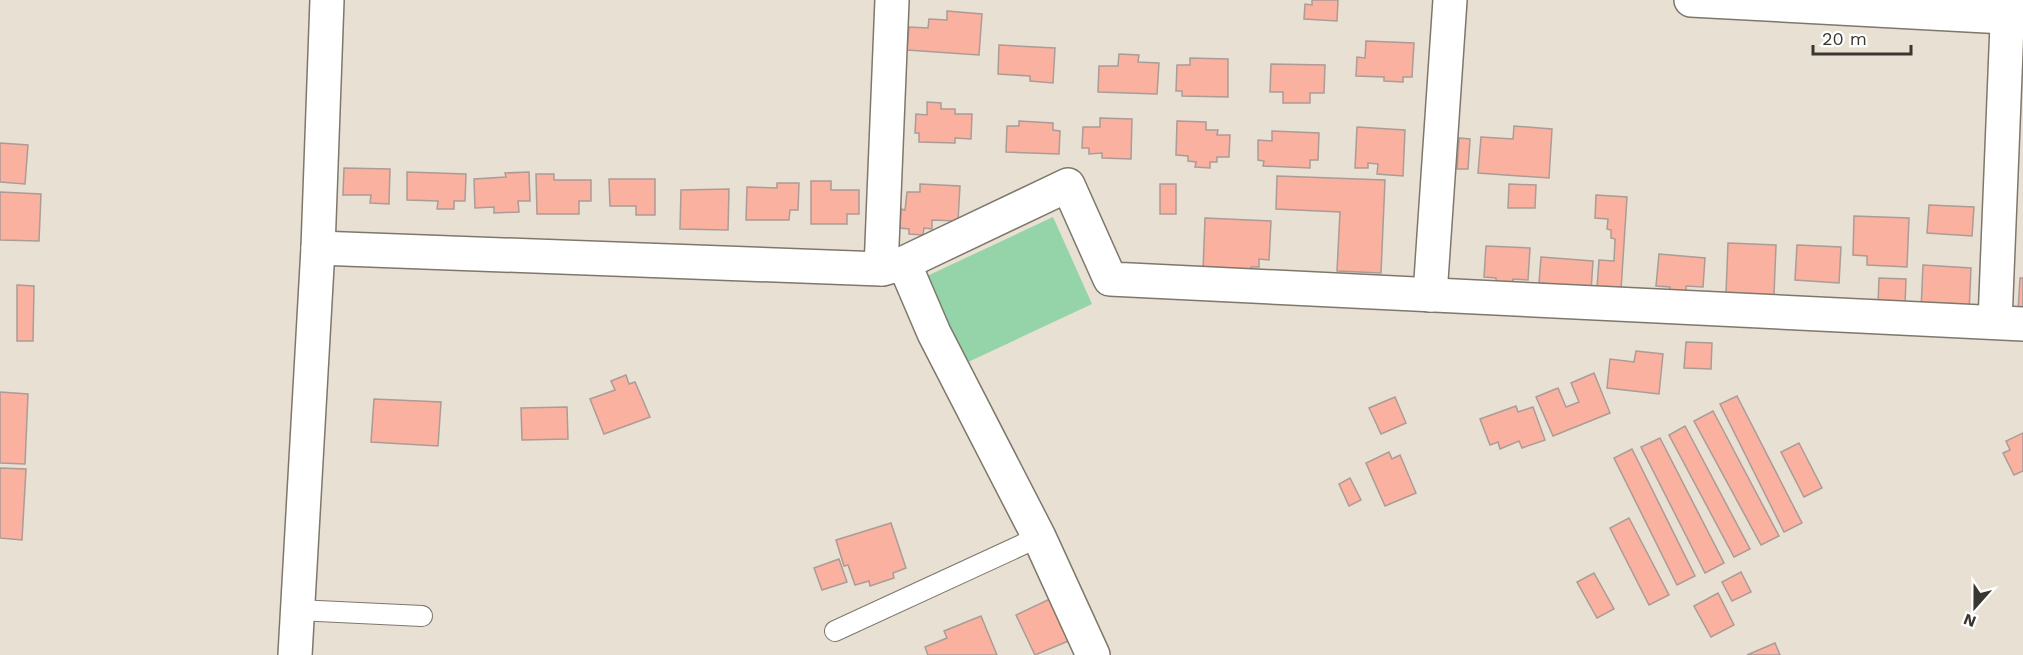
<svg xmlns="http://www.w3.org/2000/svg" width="2023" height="655" viewBox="0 0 2023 655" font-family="'Work Sans',sans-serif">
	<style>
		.green { fill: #94d4a8 }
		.building { fill: #fab1a0; stroke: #ac9b97; stroke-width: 1.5 }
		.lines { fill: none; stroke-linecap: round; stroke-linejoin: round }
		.service-casing { stroke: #7e776b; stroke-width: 22 }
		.minor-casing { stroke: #7e776b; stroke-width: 36 }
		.tertiary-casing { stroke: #7e776b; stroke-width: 36 }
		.service { stroke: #fff; stroke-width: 20 }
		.minor { stroke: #fff; stroke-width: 33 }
		.tertiary { stroke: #fff; stroke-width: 33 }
	</style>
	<rect width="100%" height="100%" fill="#e8e0d2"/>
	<!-- green -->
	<polygon class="green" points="1053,217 1092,304 966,363 925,277"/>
	<!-- building -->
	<g class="building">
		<polygon points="1312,0 1338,0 1337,21 1304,19 1305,4 1312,5"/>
		<polygon points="947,11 982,14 979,55 907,50 909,27 928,28 929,19 947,20"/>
		<polygon points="1366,41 1414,43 1412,77 1403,77 1403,82 1384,81 1384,77 1356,76 1357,57 1365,58"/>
		<polygon points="999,45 1055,48 1053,83 1030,81 1030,76 998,74"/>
		<polygon points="1119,54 1139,55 1138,62 1159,63 1157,94 1098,92 1099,66 1118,66"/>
		<polygon points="1190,58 1228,59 1228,97 1182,96 1182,91 1176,91 1177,65 1190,65"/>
		<polygon points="1271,64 1325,65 1324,93 1310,93 1310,103 1283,103 1283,92 1270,92"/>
		<polygon points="927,102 941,103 941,109 955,109 955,114 972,114 971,139 955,138 955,143 919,142 919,133 915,133 916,114 927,115"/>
		<polygon points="1100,118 1132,119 1131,159 1102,158 1102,153 1089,154 1089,148 1082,148 1083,127 1100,127"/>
		<polygon points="1019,121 1053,123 1053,130 1060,131 1059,154 1006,152 1007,126 1019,126"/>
		<polygon points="1177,121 1206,122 1206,130 1218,130 1217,135 1230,135 1229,157 1217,157 1217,162 1210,162 1210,168 1195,167 1196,162 1188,161 1188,156 1176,155"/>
		<polygon points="1514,126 1552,129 1549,178 1478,173 1481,137 1513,139"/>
		<polygon points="1357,127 1405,130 1403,176 1377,174 1378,164 1368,163 1368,168 1355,168"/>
		<polygon points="1272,131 1319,133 1318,160 1310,160 1310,168 1263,166 1264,161 1258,160 1258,140 1272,141"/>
		<polygon points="1459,138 1470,139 1468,169 1457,169"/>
		<polygon points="0,143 28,145 25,184 0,182"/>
		<polygon points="344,168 390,169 389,204 370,203 371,195 343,195"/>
		<polygon points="407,172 466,174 465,201 454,201 454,209 437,209 438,201 407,200"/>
		<polygon points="529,172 530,201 518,201 519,212 494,213 494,207 475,208 474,179 506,177 505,173"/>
		<polygon points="536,174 554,174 554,180 591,180 591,201 579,201 579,214 537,214"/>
		<polygon points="1277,176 1385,180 1381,273 1337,271 1340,212 1276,209"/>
		<polygon points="609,179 655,179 655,215 636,215 636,206 610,206"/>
		<polygon points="811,181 831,181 831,190 859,190 859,214 847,214 847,224 811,224"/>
		<polygon points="777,183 799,183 798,210 790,210 789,220 746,220 747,187 777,188"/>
		<polygon points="920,184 960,186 958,221 932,220 932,229 924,228 923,235 909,234 909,229 900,228 901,209 905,210 907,192 920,192"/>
		<rect x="1160" y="184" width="16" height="30"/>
		<polygon points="1509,184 1536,185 1535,208 1508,208"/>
		<polygon points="729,189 728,230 680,229 681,190"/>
		<polygon points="0,192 41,194 39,241 0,240"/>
		<polygon points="1596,195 1627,197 1621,290 1597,288 1599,260 1614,261 1615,239 1611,238 1611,230 1607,229 1608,219 1595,218"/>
		<polygon points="1929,205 1974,207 1972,236 1927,233"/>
		<polygon points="1854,216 1909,218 1907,267 1867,265 1867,256 1853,255"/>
		<polygon points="1205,218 1271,221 1269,260 1259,259 1259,267 1251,267 1251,273 1203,271"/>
		<polygon points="1728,243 1776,245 1774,295 1726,293"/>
		<polygon points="1797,245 1841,247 1839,283 1795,280"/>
		<polygon points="1486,246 1530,248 1528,280 1513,279 1513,288 1496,287 1496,278 1484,277"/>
		<polygon points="1659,254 1705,258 1703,287 1686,286 1686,296 1669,295 1670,287 1656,286"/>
		<polygon points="1541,257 1593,261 1591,291 1552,289 1553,284 1539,283"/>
		<polygon points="1923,265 1971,268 1969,313 1921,310"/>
		<polygon points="1879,278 1906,279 1905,305 1878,304"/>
		<polygon points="2020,278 2023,278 2023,312 2018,312"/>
		<polygon points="17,285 34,286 33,341 17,341"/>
		<polygon points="1686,342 1712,343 1711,369 1684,368"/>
		<polygon points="1636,351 1663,354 1659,394 1607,388 1610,359 1634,362"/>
		<polygon points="1594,373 1610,413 1553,436 1536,397 1558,388 1566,407 1579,402 1571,383"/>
		<polygon points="626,375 629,384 635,382 650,417 604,434 590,399 615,390 611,381"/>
		<polygon points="0,392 28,394 25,464 0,463"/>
		<polygon points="1737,396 1802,523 1784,532 1720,404"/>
		<polygon points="1395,397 1406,423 1381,434 1369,408"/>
		<polygon points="374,399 441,402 438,446 371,442"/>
		<polygon points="1516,406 1518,412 1533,407 1545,440 1522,448 1519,441 1500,449 1498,442 1490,445 1480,419"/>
		<polygon points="567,407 568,439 522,440 521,408"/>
		<polygon points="1713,411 1779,536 1761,545 1694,421"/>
		<polygon points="1685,426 1750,549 1734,557 1669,435"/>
		<polygon points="2023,433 2023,471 2014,475 2003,453 2010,450 2006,441"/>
		<polygon points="1660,438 1724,563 1705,573 1641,447"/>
		<polygon points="1799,443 1822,488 1804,497 1781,452"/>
		<polygon points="1632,449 1695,576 1677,585 1614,458"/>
		<polygon points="1389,452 1392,459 1400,455 1416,493 1385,506 1366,463"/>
		<polygon points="0,468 26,469 22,540 0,538"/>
		<polygon points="1350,478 1361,500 1349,506 1339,484"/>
		<polygon points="1629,518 1669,595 1649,605 1610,528"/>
		<polygon points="891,523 906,568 893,573 894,578 870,586 869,581 855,585 848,565 844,566 836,540"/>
		<polygon points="839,559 847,582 822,590 814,568"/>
		<polygon points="1741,572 1751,592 1732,601 1722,582"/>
		<polygon points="1594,573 1614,609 1597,618 1577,582"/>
		<polygon points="1718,593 1734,625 1711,637 1694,606"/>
		<polygon points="1054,597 1073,639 1035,655 1016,615"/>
		<polygon points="981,616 997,655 928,655 925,647 947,638 944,631"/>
		<polygon points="1775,643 1780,655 1747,655"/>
	</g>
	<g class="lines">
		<!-- service casing -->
		<g class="service-casing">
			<g id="service">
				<polyline points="297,610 422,616"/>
				<polyline points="835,631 1039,537"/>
			</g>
		</g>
		<!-- minor casing -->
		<g class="minor-casing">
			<g id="minor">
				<polyline points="1691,0 2023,18"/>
				<polyline points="318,248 881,269 892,0"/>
				<polyline points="904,263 1068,185 1110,279 2023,324"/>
				<polyline points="883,269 904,263 934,333 1039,537 1093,655"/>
				<polyline points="1430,295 1450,0"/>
				<polyline points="1995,322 2008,0"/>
			</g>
		</g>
		<!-- tertiary casing -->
		<g class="tertiary-casing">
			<polyline id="tertiary" points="295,655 318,248 327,0"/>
		</g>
		<!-- service -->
		<use href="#service" class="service"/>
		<!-- minor -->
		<use href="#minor" class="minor"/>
		<!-- tertiary -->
		<use href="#tertiary" class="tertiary"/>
	</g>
	<!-- north arrow -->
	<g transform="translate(1975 607) rotate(201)" stroke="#ffffff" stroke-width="4.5" paint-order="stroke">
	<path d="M0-4.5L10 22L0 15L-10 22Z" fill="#3a3731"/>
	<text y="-9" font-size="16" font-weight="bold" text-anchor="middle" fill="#3a3731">N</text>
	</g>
	<!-- scale -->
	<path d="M1813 45v9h98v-9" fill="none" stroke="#3a3731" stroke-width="3"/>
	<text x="1822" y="45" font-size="18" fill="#3a3731" stroke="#ffffff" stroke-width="4.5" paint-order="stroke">20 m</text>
</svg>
